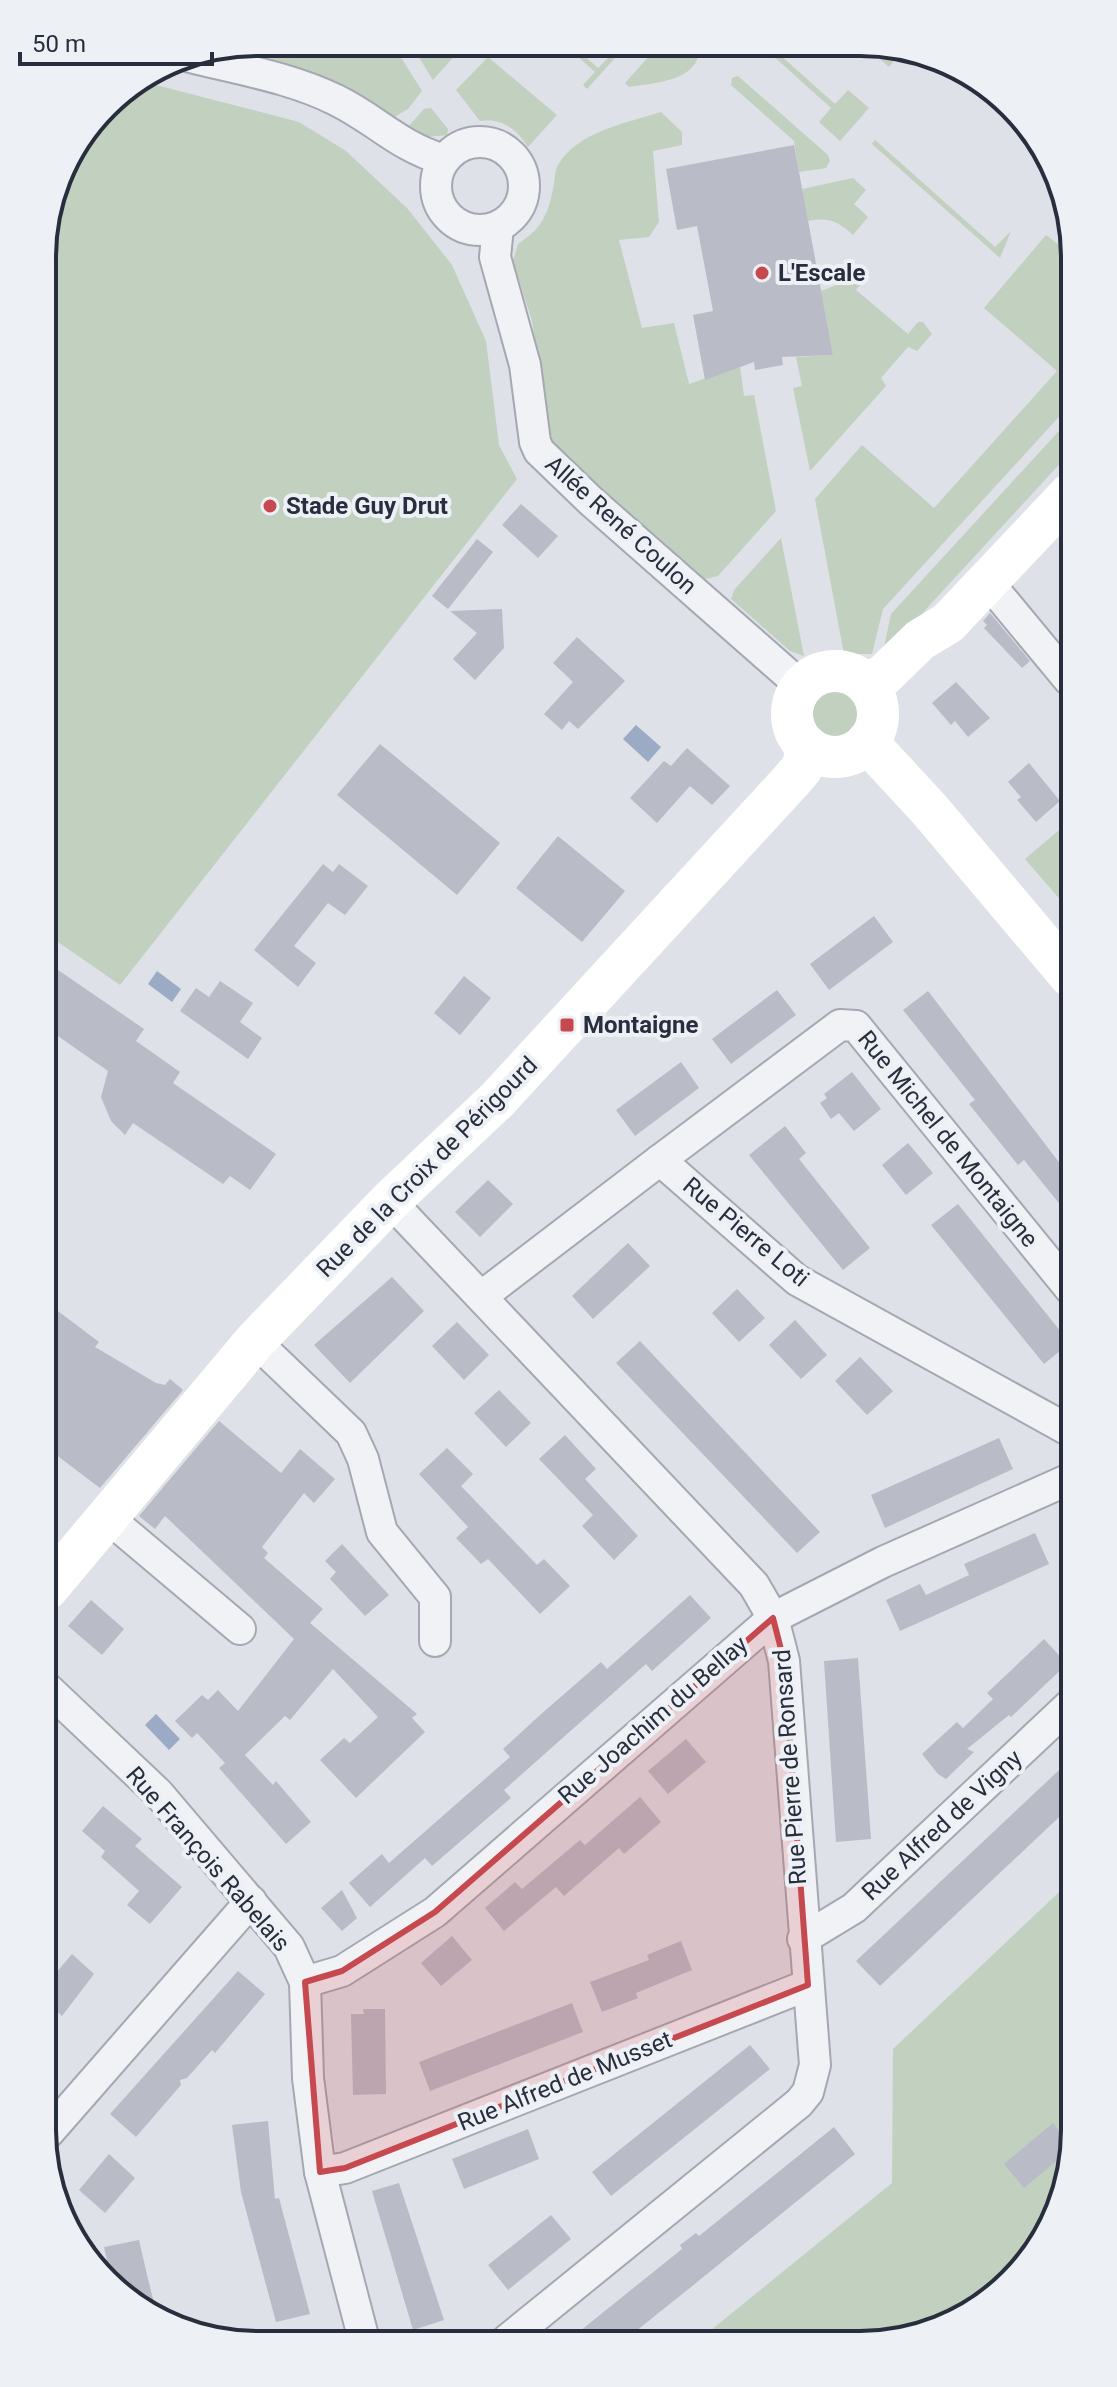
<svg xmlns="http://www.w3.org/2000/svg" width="1117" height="2387" viewBox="0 0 1117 2387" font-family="Roboto,sans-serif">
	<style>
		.green { fill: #c2d0c0 }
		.water { fill: #9babc5 }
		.building { fill: #b9bcc6 }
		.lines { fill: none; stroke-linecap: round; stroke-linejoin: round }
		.street-casing { stroke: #a4a8b1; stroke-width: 34 }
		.street { stroke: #f1f2f5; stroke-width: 30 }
		.secondary { stroke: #fff; stroke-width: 42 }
		.marked { fill: #c6494f; fill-opacity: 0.2; stroke: #c6494f; stroke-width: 6; stroke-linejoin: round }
		.poi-dot { fill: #c6494f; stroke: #edf0f5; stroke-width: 3 }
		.labels { text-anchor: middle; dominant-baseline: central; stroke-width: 8; stroke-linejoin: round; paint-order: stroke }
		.poi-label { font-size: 24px; font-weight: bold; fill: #282e3d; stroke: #edf0f5; text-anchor: start }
		.street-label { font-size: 24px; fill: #282e3d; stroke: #edf0f5 }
		.rim { fill: none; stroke: #282e3d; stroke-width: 4 }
	</style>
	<rect width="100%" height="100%" fill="#dee1e7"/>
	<!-- green -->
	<g class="green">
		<polygon points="257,42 392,43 422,91 408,109 391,119 210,51"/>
		<polygon points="410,43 466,43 433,80"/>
		<polygon points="564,44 571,44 598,68 610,56 614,59 587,89 583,85 595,72"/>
		<path d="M659,45H700C700,82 657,82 629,87L625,83Z"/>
		<polygon points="761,45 769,45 835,104 848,90 869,108 840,141 819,122 831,108"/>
		<polygon points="865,46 901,46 905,48 889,67"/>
		<path d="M488,57L557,115L528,147C516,129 503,118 480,121L456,90Z"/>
		<polygon points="146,76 156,85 299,122 346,151 407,208 452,265 486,341 499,445 517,479 120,985 45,933 42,242 64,162 115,96"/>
		<polygon points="738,76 828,155 830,161 826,168 799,172 794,141 731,85 732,78"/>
		<polygon points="431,108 448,129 447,135 416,138 407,128 424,109"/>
		<path d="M661,112L682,132V145L653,151L659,222L649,237L619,240L642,328L674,323L689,384L740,367L744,396L754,395L776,511L718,576L705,579L689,572L554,452L532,321L513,261L518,244C544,227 549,212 554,183C555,177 555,170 558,165C578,131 627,123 661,112Z"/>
		<polygon points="875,140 995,247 1011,231 1000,258 872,144"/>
		<path d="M853,178L866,190L854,204L868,217L853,235C838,221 828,217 808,221L802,189Z"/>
		<polygon points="1046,235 1068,252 1068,407 883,609 872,654 844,654 815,499 862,445 934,508 1057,371 984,308"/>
		<polygon points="858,266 868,275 856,290 908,334 918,322 923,322 932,334 917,351 908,347 881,378 886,386 810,471 793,388 802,386 796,357 833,355 821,291 842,283"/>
		<polygon points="1068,421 1068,455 927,608 902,641 884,647 891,614"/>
		<polygon points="781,538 804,656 790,651 731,599 734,590"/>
		<circle cx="835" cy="714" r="26"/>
		<polygon points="1070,821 1070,911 1025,859"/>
		<polygon points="1074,1878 1075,2145 1030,2261 980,2309 916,2338 700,2339 892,2183 893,2049"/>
	</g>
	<!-- water -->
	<g class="water">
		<polygon points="636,725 661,747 648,762 623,739"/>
		<polygon points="157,971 181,989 172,1002 148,984"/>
		<polygon points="156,1714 180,1739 169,1750 145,1725"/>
	</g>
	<!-- building -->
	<g class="building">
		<polygon points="794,145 833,355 782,357 783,365 755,370 754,362 705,380 693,315 713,311 697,226 677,230 666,169"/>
		<polygon points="521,504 558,536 538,558 502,525"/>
		<polygon points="477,539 493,552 448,609 432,596"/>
		<polygon points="502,609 504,648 475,680 453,659 477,633 450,611"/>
		<polygon points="990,613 1030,661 1022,668 984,628 987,625 983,621"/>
		<polygon points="577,637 625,681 578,729 569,721 562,730 544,714 573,682 553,663"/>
		<polygon points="956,682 990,718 968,737 955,721 951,725 932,703"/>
		<polygon points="380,744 500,843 457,895 337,795"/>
		<polygon points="687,748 730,786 712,805 690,786 657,823 630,798 664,761 671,766"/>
		<polygon points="1029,763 1060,801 1036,822 1017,800 1021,797 1008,782"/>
		<polygon points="558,836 625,891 582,942 516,888"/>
		<polygon points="323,864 333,872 339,864 368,886 345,915 328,903 294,946 316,963 298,987 254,950"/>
		<polygon points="874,916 893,942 829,990 810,964"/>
		<polygon points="45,961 144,1029 136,1041 180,1072 173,1083 276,1154 250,1190 230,1176 223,1184 133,1123 125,1135 111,1121 101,1097 108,1071 45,1027"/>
		<polygon points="464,976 491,998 460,1035 434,1013"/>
		<polygon points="220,981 253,1003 240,1022 262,1038 248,1059 180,1011 196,988 209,997"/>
		<polygon points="777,990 796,1015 731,1064 712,1039"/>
		<polygon points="928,991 1071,1178 1071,1218 1024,1160 1018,1165 969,1104 975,1100 903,1010"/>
		<polygon points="681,1062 699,1088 635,1136 616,1110"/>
		<polygon points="852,1072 881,1109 854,1131 839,1113 831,1119 820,1103 827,1098 824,1094"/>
		<polygon points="785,1126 806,1153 799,1159 870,1248 843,1270 749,1155"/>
		<polygon points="908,1143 933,1173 906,1195 882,1165"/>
		<polygon points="488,1180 513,1204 480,1237 455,1212"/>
		<polygon points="958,1204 1070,1343 1044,1364 931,1225"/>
		<polygon points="628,1243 650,1266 593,1319 572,1296"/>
		<polygon points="392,1277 424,1311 350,1383 314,1345"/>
		<polygon points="737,1289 765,1318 739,1342 712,1313"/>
		<polygon points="46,1302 99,1342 95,1347 156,1383 165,1385 170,1379 183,1390 100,1488 47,1448"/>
		<polygon points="795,1320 827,1355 801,1379 769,1345"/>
		<polygon points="457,1322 489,1355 464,1380 432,1346"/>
		<polygon points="640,1341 820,1532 797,1553 616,1363"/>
		<polygon points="860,1357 893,1391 867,1415 835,1381"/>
		<polygon points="499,1390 531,1423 506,1447 474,1413"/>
		<polygon points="219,1421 281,1473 300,1449 335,1479 314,1503 304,1493 262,1547 268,1553 264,1558 323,1609 310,1623 417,1714 412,1718 425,1732 356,1798 320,1760 344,1738 350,1743 378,1717 333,1669 290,1720 285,1716 245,1755 273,1785 276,1781 311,1822 286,1844 219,1768 225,1763 197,1733 192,1738 175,1721 202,1695 208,1700 218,1690 238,1711 294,1639 165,1516 155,1529 139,1516"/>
		<polygon points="565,1435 596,1469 585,1479 638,1536 614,1560 582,1526 593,1515 539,1459"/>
		<polygon points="999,1438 1013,1469 885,1528 871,1495"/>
		<polygon points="447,1448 473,1474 461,1486 537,1565 544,1559 570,1586 540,1614 488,1559 481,1564 456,1538 468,1527 419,1474"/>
		<polygon points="1035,1533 1049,1564 900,1631 886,1600 920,1584 926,1595 969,1575 964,1564"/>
		<polygon points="342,1544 389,1595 365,1616 330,1579 336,1572 325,1561"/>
		<polygon points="690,1595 711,1618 652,1671 646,1664 504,1790 511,1798 432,1866 425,1858 370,1907 349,1883 382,1854 389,1863 510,1757 503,1749 540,1715 601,1662 607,1669"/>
		<polygon points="91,1600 124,1629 102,1655 68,1626"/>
		<polygon points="1044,1639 1067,1664 1011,1717 1009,1715 967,1749 974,1752 946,1779 938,1774 922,1754 957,1722 963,1728 993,1699 987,1693"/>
		<polygon points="858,1658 871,1839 836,1842 824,1661"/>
		<polygon points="686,1739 706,1762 668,1794 648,1771"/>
		<polygon points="1073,1757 1073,1804 880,1986 856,1961"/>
		<polygon points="640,1797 661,1822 624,1854 619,1848 564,1896 556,1887 504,1931 485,1908 515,1882 522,1889 580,1840 585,1845"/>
		<polygon points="103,1806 142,1839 135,1846 182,1887 150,1924 127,1905 139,1891 101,1857 105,1851 82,1831"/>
		<polygon points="342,1890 357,1918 342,1931 321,1908"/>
		<polygon points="452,1936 472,1960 441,1986 421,1963"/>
		<polygon points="681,1941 692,1970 636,1993 638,1998 602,2012 590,1982 649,1960 647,1955"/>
		<polygon points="72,1954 94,1974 62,2016 49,2004 49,1981"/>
		<polygon points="238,1971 265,1994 215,2053 212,2050 187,2078 180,2080 181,2085 136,2137 110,2114"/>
		<polygon points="572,2003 583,2032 430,2091 419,2062"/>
		<polygon points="363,2009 385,2009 386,2094 353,2095 351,2014 364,2014"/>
		<polygon points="750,2045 770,2069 611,2196 592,2172"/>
		<polygon points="268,2121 275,2199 279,2198 310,2314 276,2322 241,2192 232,2125"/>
		<polygon points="1053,2123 1073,2147 1024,2188 1004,2164"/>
		<polygon points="834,2127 855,2154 691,2287 626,2339 570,2339 682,2249 680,2245 696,2233 699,2236"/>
		<polygon points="528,2129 539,2159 464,2189 452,2159"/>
		<polygon points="109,2154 135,2178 105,2213 79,2190"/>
		<polygon points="399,2183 444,2320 413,2330 372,2191"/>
		<polygon points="551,2215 571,2239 508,2290 488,2265"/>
		<polygon points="139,2240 148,2279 156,2311 114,2291 104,2247"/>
	</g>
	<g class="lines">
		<!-- street casing -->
		<g class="street-casing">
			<g id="street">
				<path d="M187,56C236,69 290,77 336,100C377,120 396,145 444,160"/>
				<circle cx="480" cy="186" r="44"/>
				<polyline points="498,227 495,257 525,365 535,442 539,451 592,502 791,677 799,690"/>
				<polyline points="987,581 1069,680"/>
				<polyline points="660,1160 840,1025 856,1026 1071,1290"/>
				<polyline points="390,1201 754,1585 773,1618 784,1661 815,2065 808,2092 799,2103 507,2340"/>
				<polyline points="482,1296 660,1160 797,1280 1072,1432"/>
				<polyline points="255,1341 351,1433 363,1459 382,1532 435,1597 435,1641"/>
				<polyline points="106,1516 240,1629"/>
				<polyline points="48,1689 158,1793 289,1947 305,1982 308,2078 320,2172 364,2340"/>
				<polyline points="803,1939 854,1908 1073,1702"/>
				<polyline points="305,1982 342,1971 435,1912 773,1618 883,1562 1072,1478"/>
				<polyline points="49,2132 251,1901"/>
				<polyline points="320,2172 345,2168 808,1985"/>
			</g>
		</g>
		<!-- street -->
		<use href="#street" class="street"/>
		<!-- secondary -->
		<g class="secondary">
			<circle cx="835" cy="714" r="43"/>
			<polyline points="866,684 884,675 920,640 948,623 1069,495"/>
			<polyline points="867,742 929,809 1070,976"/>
			<polyline points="47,1589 255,1341 390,1201 497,1100 790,782 802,768 808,747"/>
		</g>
	</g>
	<!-- marked area -->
	<path class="marked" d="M773,1618L784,1661L808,1985L345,2168L320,2172L305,1982L342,1971L435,1912Z"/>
	<!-- markers -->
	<g class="poi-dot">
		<circle cx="762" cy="273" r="8"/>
		<circle cx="270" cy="506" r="8"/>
		<rect x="559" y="1017" width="16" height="16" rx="4"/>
	</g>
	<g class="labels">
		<!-- poi labels -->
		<g class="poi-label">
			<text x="778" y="273">L'Escale</text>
			<text x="286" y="506">Stade Guy Drut</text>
			<text x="583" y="1025">Montaigne</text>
		</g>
		<!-- street labels -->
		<g class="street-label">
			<text transform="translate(621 525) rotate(42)">Allée René Coulon</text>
			<text transform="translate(948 1139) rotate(51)">Rue Michel de Montaigne</text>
			<text transform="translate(427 1167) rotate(-45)">Rue de la Croix de Périgourd</text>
			<text transform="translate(746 1232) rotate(40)">Rue Pierre Loti</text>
			<text transform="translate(653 1720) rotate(-41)">Rue Joachim du Bellay</text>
			<text transform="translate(790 1767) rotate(-94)">Rue Pierre de Ronsard</text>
			<text transform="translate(942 1825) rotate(-43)">Rue Alfred de Vigny</text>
			<text transform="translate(208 1859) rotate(49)">Rue François Rabelais</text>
			<text transform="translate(565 2081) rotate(-22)">Rue Alfred de Musset</text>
		</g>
	</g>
	<!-- crop -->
	<path d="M0 0H1117V2387H0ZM257 56H860A201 201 0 0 1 1061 257V2130A201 201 0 0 1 860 2331H257A201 201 0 0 1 56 2130V257A201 201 0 0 1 257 56Z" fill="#edf0f5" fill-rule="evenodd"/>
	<path class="rim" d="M257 56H860A201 201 0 0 1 1061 257V2130A201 201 0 0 1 860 2331H257A201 201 0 0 1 56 2130V257A201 201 0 0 1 257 56Z"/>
	<!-- scale -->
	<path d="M20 52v12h192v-12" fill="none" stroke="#282e3d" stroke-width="4"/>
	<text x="32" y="52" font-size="24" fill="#282e3d" stroke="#edf0f5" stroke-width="6" paint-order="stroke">50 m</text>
</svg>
